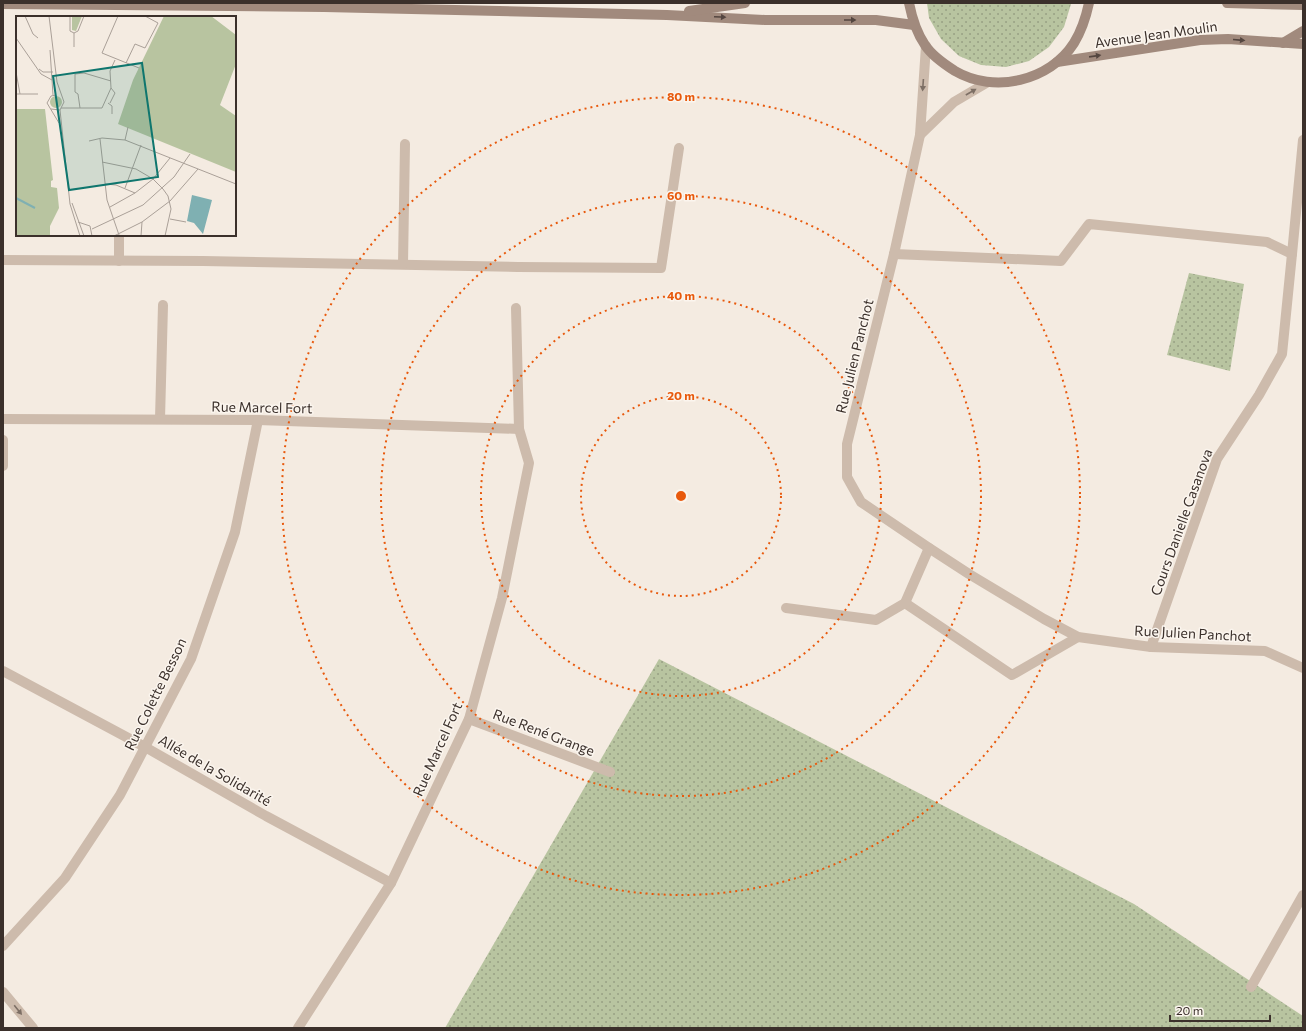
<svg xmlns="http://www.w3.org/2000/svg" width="1306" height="1031" viewBox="0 0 1306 1031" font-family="Commissioner,sans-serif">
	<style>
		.green { fill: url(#green-dots) }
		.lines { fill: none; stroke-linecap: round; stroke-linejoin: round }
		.lane { stroke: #cdbbac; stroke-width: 10 }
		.street { stroke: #cdbbac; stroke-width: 10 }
		.secondary { stroke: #a18a7d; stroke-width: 10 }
		.oneway { fill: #544640 }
		.oneway2 { fill: #7d6f65 }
		.ring { fill: none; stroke: #e8590c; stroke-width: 2; stroke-dasharray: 2 4 }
		.labels { text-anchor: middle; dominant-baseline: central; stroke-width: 3; stroke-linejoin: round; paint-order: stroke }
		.street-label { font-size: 14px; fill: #3b302b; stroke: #fbf5ee }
		.inset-river { fill: none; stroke: #7fb0b2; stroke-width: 2 }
		.inset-road { fill: none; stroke: #aaa098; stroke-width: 1 }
		.view { fill: #0f766e; fill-opacity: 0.15; stroke: #0f766e; stroke-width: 2 }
		.inset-edge { fill: none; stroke: #3b302b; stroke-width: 2 }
		.centre { fill: #e8590c; stroke: #fbf5ee; stroke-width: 2 }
		.ring-label { font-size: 12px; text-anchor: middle; font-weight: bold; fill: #e8590c; stroke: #fbf5ee; stroke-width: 3; stroke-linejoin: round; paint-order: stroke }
	</style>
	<defs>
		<pattern id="green-dots" width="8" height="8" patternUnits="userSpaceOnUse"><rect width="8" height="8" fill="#b8c4a0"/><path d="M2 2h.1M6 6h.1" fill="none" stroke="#97a083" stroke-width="1.8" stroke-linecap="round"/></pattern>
	</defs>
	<rect width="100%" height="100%" fill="#f4ebe1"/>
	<!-- green -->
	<g class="green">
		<polygon points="927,3 1071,3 1071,4 1064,27 1049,47 1029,61 1006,67 981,65 959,56 941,39 929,18"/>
		<polygon points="1189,273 1244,284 1230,371 1167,355"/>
		<polygon points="659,659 1134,904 1303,1016 1303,1028 445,1028"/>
	</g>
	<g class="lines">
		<!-- lane -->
		<g class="lane">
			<polyline points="3,260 203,261 518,267 661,268 679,148"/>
			<polyline points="119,261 119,235"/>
			<polyline points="403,264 405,144"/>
			<polyline points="160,419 163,305"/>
		</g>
		<!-- street -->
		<g class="street">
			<polyline points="926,46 920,135 894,254 847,444 847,477 861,502 929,548 969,574 1044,619 1078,637 1151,647 1265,651 1303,668"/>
			<polyline points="920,135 954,102 988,82"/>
			<polyline points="894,254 1061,261 1089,224 1267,242 1292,254 1282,354 1259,395 1217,459 1151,647"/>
			<polyline points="1292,254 1303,140"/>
			<polyline points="3,419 258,420 519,429"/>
			<polyline points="3,440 3,466"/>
			<polyline points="905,603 1012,675 1078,637"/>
			<polyline points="786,608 876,620 905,603 929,548"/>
			<polyline points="3,671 145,747 266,816 391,883"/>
			<polyline points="469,719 610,772"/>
			<polyline points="3,946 65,878 120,795 191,659 235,532 258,420"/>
			<polyline points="1251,987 1303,895"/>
			<polyline points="3,992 33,1028"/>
			<polyline points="298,1028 391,883 469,719 502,598 529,463 519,429 516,308"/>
		</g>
		<!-- secondary -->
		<g class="secondary">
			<path d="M909,3C912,18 916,32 925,45C932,56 944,64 955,71C994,94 1050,81 1074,43C1082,30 1086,17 1089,3"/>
			<polyline points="1227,3 1303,5"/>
			<polyline points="3,4 324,7 667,15 765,20 876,20 914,25"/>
			<polyline points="689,11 745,3"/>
			<polyline points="1283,43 1303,31"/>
			<polyline points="1057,62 1200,40 1228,39 1303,44"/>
		</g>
	</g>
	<!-- one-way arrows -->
	<defs><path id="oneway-solid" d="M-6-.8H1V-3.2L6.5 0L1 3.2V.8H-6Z"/></defs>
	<g class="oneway">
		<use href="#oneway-solid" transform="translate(720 17) rotate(3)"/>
		<use href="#oneway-solid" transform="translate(850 20)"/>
		<use href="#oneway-solid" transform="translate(1239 40) rotate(5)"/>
		<use href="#oneway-solid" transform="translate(1095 56) rotate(-8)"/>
	</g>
	<g class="oneway2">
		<use href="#oneway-solid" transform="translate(923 85) rotate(94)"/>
		<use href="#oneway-solid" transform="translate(971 92) rotate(-30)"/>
		<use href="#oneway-solid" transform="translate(18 1010) rotate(51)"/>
	</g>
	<!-- distance rings -->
	<g class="ring">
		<circle cx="681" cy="496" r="100"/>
		<circle cx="681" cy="496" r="200"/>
		<circle cx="681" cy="496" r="300"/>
		<circle cx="681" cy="496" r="399"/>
	</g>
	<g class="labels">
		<!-- street labels -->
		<g class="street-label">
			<text transform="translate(1156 34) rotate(-8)">Avenue Jean Moulin</text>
			<text transform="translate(854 356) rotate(-76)">Rue Julien Panchot</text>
			<text transform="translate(262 407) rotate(1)">Rue Marcel Fort</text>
			<text transform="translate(1181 522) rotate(-70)">Cours Danielle Casanova</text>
			<text transform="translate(1193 633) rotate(3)">Rue Julien Panchot</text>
			<text transform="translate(155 694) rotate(-64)">Rue Colette Besson</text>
			<text transform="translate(544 732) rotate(21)">Rue René Grange</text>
			<text transform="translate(437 749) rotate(-66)">Rue Marcel Fort</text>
			<text transform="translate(215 770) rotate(30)">Allée de la Solidarité</text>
		</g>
	</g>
	<!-- overview -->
	<g transform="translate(16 16)">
		<rect width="220" height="220" fill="#f4ebe1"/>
		<path d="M56,0H66L60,15L56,14ZM148,0H195L220,19V48L204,89L220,100V156L102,108L117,64ZM34 86a6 6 0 1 1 12 0a6 6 0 1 1-12 0Z" fill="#b8c4a0"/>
		<path d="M0,93H29L37,164L35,165V171L41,172L43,192L34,210V220H0Z" fill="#b8c4a0"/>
		<path d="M176,179L196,184L187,218L178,207L171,205Z" fill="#7fb0b2"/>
		<path class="inset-river" d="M0,182L19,192"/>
		<path class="inset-road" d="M9,0L17,18L22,22M33,0L41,66L48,86L44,94L35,93M54,0V15L58,17L62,15L68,0M102,0L86,37L123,52M58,17V31M0,22L25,58L36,64M34,34L37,79M110,47L119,28L129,32L142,7L129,0M23,53L27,56H37M0,56L4,78M0,78H22M40,79L35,80L31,87L43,107M92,87L96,90V98M94,87L99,77L95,72M45,92H86L95,72L94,55L99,44M64,92L62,78L59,76V58L68,57L95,65M44,94L54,188L64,220M84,123L91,184L103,219M109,124L112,111M73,125L86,122L109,124L220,168M86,146L120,153L137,163L147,173L152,180L155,193L149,220M89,168L100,169L119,177M109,172L125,129M56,187L68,220M94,191L119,177L137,163L154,142M154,203L170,206M62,206L74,210L76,220M76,213L127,189L158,161L174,138M98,220L126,206L154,185L182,153M125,220L126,206"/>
		<path class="view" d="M126,47L142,161L53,174L37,60Z"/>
		<rect width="220" height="220" class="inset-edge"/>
	</g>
	<circle cx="681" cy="496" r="6" class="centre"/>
	<g class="ring-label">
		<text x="681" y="101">80 m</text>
		<text x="681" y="200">60 m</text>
		<text x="681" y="300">40 m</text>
		<text x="681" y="400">20 m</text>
	</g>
	<!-- border -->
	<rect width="1306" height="1031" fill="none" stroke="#3b302b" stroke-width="8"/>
	<!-- scale -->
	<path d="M1170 1015v6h100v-6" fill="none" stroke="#3b302b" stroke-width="2"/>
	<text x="1176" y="1015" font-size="12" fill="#3b302b" stroke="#fbf5ee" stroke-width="3" paint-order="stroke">20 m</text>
</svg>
